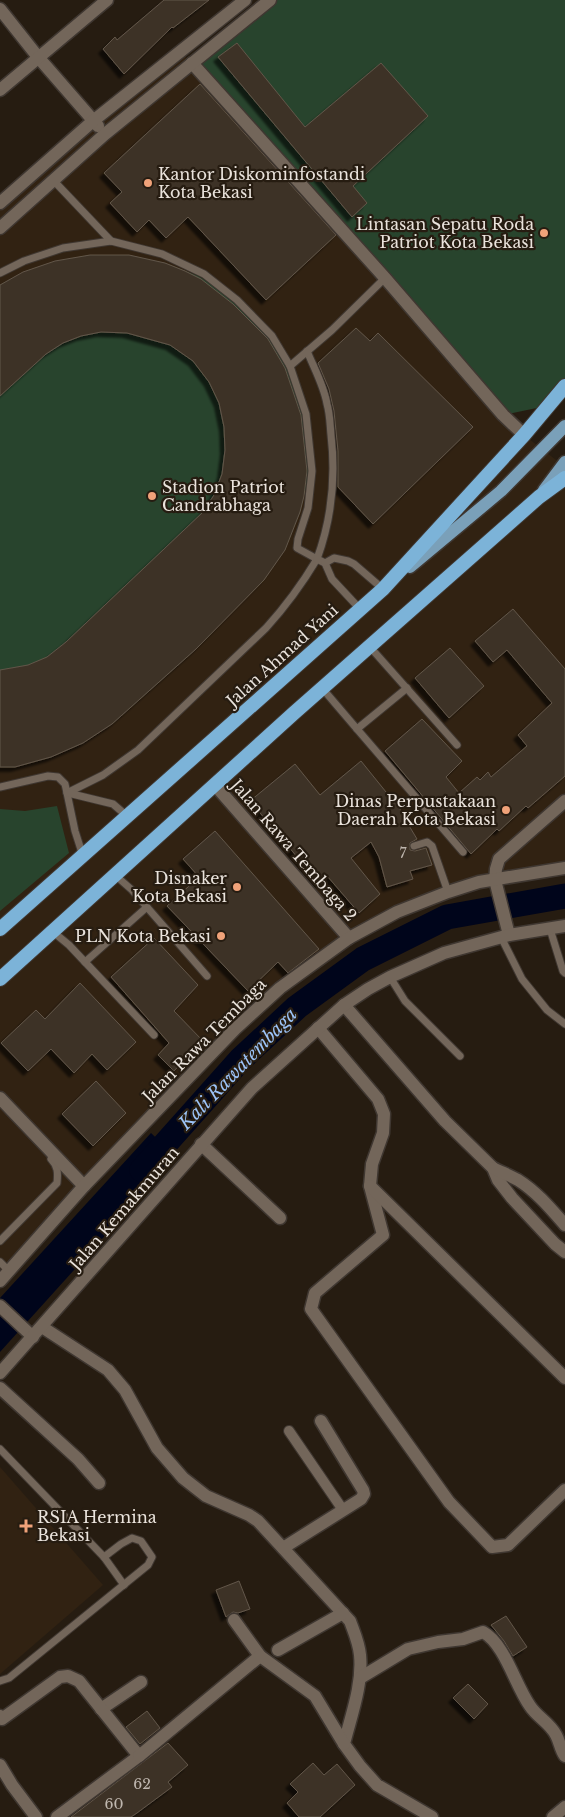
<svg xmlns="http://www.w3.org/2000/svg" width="565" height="1817" viewBox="0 0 565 1817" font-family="'Libre Baskerville',serif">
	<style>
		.built { fill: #312212 }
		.green { fill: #28442d }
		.water { fill: #00051b }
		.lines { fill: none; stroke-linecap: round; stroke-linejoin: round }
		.river { stroke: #00051b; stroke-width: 25 }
		.building { fill: #3e3328; stroke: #625649; filter: url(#shadow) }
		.service-casing { stroke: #3f3731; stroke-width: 9 }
		.pedestrian-casing { stroke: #3f3731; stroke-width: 12 }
		.minor-casing { stroke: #3f3731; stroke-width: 15 }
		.tertiary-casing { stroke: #3f3731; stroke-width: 15 }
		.primary-casing { stroke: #3f3731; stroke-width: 15 }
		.trunk-casing { stroke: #3f3731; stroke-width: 16 }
		.service { stroke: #73665a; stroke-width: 7 }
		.pedestrian { stroke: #73665a; stroke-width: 10 }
		.minor { stroke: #73665a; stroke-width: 12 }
		.tertiary { stroke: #73665a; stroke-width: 12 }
		.primary { stroke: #7aa0b9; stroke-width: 12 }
		.trunk { stroke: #7cb3d8; stroke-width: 14 }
		.poi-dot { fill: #f0a279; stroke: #261c11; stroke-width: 2 }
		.labels { text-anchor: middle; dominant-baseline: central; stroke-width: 4.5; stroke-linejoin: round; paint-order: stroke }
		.number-label { font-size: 14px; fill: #bfb7af }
		.poi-label { font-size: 16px; fill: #eae3dc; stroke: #261c11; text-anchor: end }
		.street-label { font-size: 16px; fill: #eae3dc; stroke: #261c11 }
		.water-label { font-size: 18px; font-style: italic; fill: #9cc3f7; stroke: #261c11 }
	</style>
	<defs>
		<filter id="shadow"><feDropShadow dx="-4.5" dy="4.5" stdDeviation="1" flood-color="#0009"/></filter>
	</defs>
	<rect width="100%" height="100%" fill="#261c11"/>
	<!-- built -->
	<g class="built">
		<polygon points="181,52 524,435 565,467 565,874 425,900 381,919 280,988 0,1280 0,203"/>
		<polygon points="0,1467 103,1585 0,1674"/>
	</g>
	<!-- green -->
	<g class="green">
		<polygon points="270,0 565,0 565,386 551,405 503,415 192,63"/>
		<path d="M90,255H129L165,263L198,276L226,293L274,343L291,374L302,410L308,446V479L300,512L285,550L196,649L112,724L83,743L51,757L15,767H0V285C31,267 54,261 90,255Z"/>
		<polygon points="57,806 69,853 0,911 0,809 25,811"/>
	</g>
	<!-- water -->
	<polygon class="water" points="151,1133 176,1157 0,1352 0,1298"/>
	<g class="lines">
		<!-- river -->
		<polyline class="river" points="142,1170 240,1060 297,1007 363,959 447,917 565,896"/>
	</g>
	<!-- building -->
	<g class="building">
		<polygon points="164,0 209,0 173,28 172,27 124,74 103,49 115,37 117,40"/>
		<polygon points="237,43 305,127 381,63 428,116 353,186 367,203 352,217 218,57"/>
		<polygon points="200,84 336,235 266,300 188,217 166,238 149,220 137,232 110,203 122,192 104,173"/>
		<polygon points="90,255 129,255 165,263 185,271 201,279 233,304 268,339 285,368 301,415 307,471 304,496 300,512 285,550 264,580 196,649 112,724 83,743 51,757 15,767 0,767 0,670 28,665 47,657 66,642 203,512 214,495 222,474 225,450 224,427 219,403 209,382 193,361 170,345 127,333 101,332 81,336 63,343 46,354 0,396 0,285 23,272 55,261"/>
		<polygon points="356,328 370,341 378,333 473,427 373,524 338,487 338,451 334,411 329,389 318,363"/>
		<polygon points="513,609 565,669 565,776 528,808 526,806 499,831 497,829 471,854 385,751 422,719 462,761 446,777 459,793 477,777 480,780 488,772 491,777 527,746 518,735 552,703 507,650 493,662 475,641"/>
		<polygon points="450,648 484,686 449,718 415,678"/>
		<polygon points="361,761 403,813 402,814 417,839 410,843 410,850 415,851 426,848 432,865 410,871 413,879 387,887 379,857 371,842 351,858 380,894 359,913 328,877 320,884 250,801 295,764 320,795"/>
		<polygon points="215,831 319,949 288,973 278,962 248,991 167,906 199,877 183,859"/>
		<polygon points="154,938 198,985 174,1011 202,1040 174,1071 158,1055 169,1043 111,977"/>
		<polygon points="80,983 136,1042 107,1070 92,1054 74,1073 51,1049 28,1071 1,1043 36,1010 45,1019"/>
		<polygon points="96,1081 126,1113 93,1146 62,1114"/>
		<polygon points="239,1581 250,1609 238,1613 233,1612 226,1617 216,1590"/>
		<polygon points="506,1616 527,1647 513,1656 504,1641 491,1625"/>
		<polygon points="468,1684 488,1704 474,1719 453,1698"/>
		<polygon points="147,1711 160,1728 140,1744 126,1727"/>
		<polygon points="168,1743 188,1765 168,1782 172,1787 137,1813 131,1817 71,1817"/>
		<polygon points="313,1763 324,1775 337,1764 355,1785 320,1817 299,1817 287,1803 298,1792 290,1784"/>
	</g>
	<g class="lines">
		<!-- service casing -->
		<g class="service-casing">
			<g id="service">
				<polyline points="54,181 111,241"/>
				<path d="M0,273L24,261L63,248L111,241L162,254L204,274L237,300L272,336L290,366L306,414L312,471L308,508L298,539L297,548L317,559C302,584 286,606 266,628L138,750L103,775L67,793"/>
				<path d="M307,351C314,368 324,386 327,404C330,414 330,425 331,435C336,478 332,518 317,559L325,563L332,579L360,609"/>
				<polyline points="290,366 332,330 385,278"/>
				<polyline points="325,563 334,558 348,561 354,564 383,589"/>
				<polyline points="370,647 457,745"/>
				<polyline points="322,688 357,729"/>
				<polyline points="407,688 357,729 463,852"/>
				<polyline points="0,787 48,776 58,777 65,784 67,793 75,831 83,856"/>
				<polyline points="68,793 113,804 127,816"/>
				<polyline points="414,846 427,842 432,846 448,892"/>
				<polyline points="115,875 132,890 207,976"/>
				<polyline points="147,907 85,962 154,1035"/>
				<polyline points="550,929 563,971 565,973"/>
				<polyline points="52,931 69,945 85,962"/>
				<polyline points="501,937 522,979 547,1010 565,1024"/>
				<polyline points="390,977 405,1001 460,1056"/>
				<path d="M0,1241L57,1183C58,1173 58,1166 51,1159"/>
				<polyline points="0,1262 9,1271"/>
				<polyline points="0,1449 104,1557 124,1585"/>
				<polyline points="0,1681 9,1678 148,1565 152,1557 141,1541 132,1538 121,1544 104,1557"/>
			</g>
		</g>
		<!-- pedestrian casing -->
		<g class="pedestrian-casing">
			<polyline id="pedestrian" points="289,1431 343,1510"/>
		</g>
		<!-- minor casing -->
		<g class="minor-casing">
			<g id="minor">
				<polyline points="0,9 38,57 98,126"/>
				<polyline points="192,63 385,278 503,415 524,435"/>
				<polyline points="0,90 107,0"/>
				<polyline points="0,203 93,121 245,0"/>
				<polyline points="0,228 105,134 270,0"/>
				<polyline points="215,785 349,938"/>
				<polyline points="495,880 496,869 499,859 565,801"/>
				<polyline points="344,1005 445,1121 493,1168 498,1180 512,1198 555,1244 565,1252"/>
				<polyline points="318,1028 378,1099 384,1114 383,1133 372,1164 370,1186 383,1235 315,1293 311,1309 449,1502 492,1547 508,1545 565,1490"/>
				<polyline points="0,1098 84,1186"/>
				<polyline points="201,1144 280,1218"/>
				<path d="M493,1168C501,1172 511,1176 518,1180C537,1192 551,1209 565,1225"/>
				<polyline points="370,1186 565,1378"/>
				<polyline points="0,1306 33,1337"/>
				<path d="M42,1327L108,1370L125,1390L157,1448L183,1478L206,1496L249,1515L258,1521L350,1621C354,1632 359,1643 360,1655C363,1684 351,1716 344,1744L360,1766L377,1785L432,1817"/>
				<polyline points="0,1388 78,1459 99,1483"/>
				<polyline points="283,1548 361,1499 364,1494 363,1490 321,1421"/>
				<polyline points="234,1620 260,1656"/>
				<polyline points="278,1650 343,1613"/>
				<path d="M360,1678L408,1649L438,1642L463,1639L483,1632C505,1644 515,1685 530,1706C537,1717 550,1723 556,1735C560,1742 560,1749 565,1756"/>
				<polyline points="101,1709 141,1682"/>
				<polyline points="0,1716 2,1719 60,1677 68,1676 79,1681 139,1756 57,1817"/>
				<polyline points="139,1756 260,1656 315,1696 344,1744"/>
				<polyline points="0,1765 12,1785 36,1817"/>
				<polyline points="553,1817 565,1807"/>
			</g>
		</g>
		<!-- tertiary casing -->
		<g class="tertiary-casing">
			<g id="tertiary">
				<polyline points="495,880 509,935"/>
				<polyline points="0,1281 84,1186 235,1029 280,988 349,938 397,912 448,892 479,882 565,868"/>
				<polyline points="0,1373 252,1088 344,1005 368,989 390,977 444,953 509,935 565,926"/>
			</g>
		</g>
		<!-- primary casing -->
		<g class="primary-casing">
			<g id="primary">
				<polyline points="544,490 565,462"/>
				<polyline points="410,567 501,491 565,426"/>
			</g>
		</g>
		<!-- trunk casing -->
		<g class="trunk-casing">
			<g id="trunk">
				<polyline points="0,929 383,589 524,435 565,386"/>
				<polyline points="0,979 294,713 539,497 565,478"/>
			</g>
		</g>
		<!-- service -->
		<use href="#service" class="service"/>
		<!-- pedestrian -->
		<use href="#pedestrian" class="pedestrian"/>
		<!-- minor -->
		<use href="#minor" class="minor"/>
		<!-- tertiary -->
		<use href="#tertiary" class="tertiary"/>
		<!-- primary -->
		<use href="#primary" class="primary"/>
		<!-- trunk -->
		<use href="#trunk" class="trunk"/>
	</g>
	<!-- markers -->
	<g class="poi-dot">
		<circle cx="148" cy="183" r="5"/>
		<circle cx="544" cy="233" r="5"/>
		<circle cx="152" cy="496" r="5"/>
		<circle cx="506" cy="810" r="5"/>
		<circle cx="237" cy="887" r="5"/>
		<circle cx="221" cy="936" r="5"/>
		<path d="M23.5 1518.5h5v5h5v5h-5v5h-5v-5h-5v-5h5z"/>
	</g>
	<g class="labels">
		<!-- number labels -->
		<g class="number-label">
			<text x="403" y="853">7</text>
			<text x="142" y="1784">62</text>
			<text x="114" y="1804">60</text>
		</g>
		<!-- poi labels -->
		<g class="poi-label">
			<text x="158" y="174" text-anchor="start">Kantor Diskominfostandi<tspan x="158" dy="18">Kota Bekasi</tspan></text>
			<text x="534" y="224">Lintasan Sepatu Roda<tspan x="534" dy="18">Patriot Kota Bekasi</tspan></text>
			<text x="162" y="487" text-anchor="start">Stadion Patriot<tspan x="162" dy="18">Candrabhaga</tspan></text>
			<text x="496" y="801">Dinas Perpustakaan<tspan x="496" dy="18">Daerah Kota Bekasi</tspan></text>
			<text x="227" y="878">Disnaker<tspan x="227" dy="18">Kota Bekasi</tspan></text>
			<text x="211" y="936">PLN Kota Bekasi</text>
			<text x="37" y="1517" text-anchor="start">RSIA Hermina<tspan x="37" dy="18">Bekasi</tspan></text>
		</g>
		<!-- street labels -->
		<g class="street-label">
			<text transform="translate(282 655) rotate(-42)">Jalan Ahmad Yani</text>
			<text transform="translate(294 850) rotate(49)">Jalan Rawa Tembaga 2</text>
			<text transform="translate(204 1040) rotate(-45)">Jalan Rawa Tembaga</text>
			<text transform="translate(124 1208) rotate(-49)">Jalan Kemakmuran</text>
		</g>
		<!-- water labels -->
		<g class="water-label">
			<text transform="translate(238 1069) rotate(-46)">Kali Rawatembaga</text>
		</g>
	</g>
</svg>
